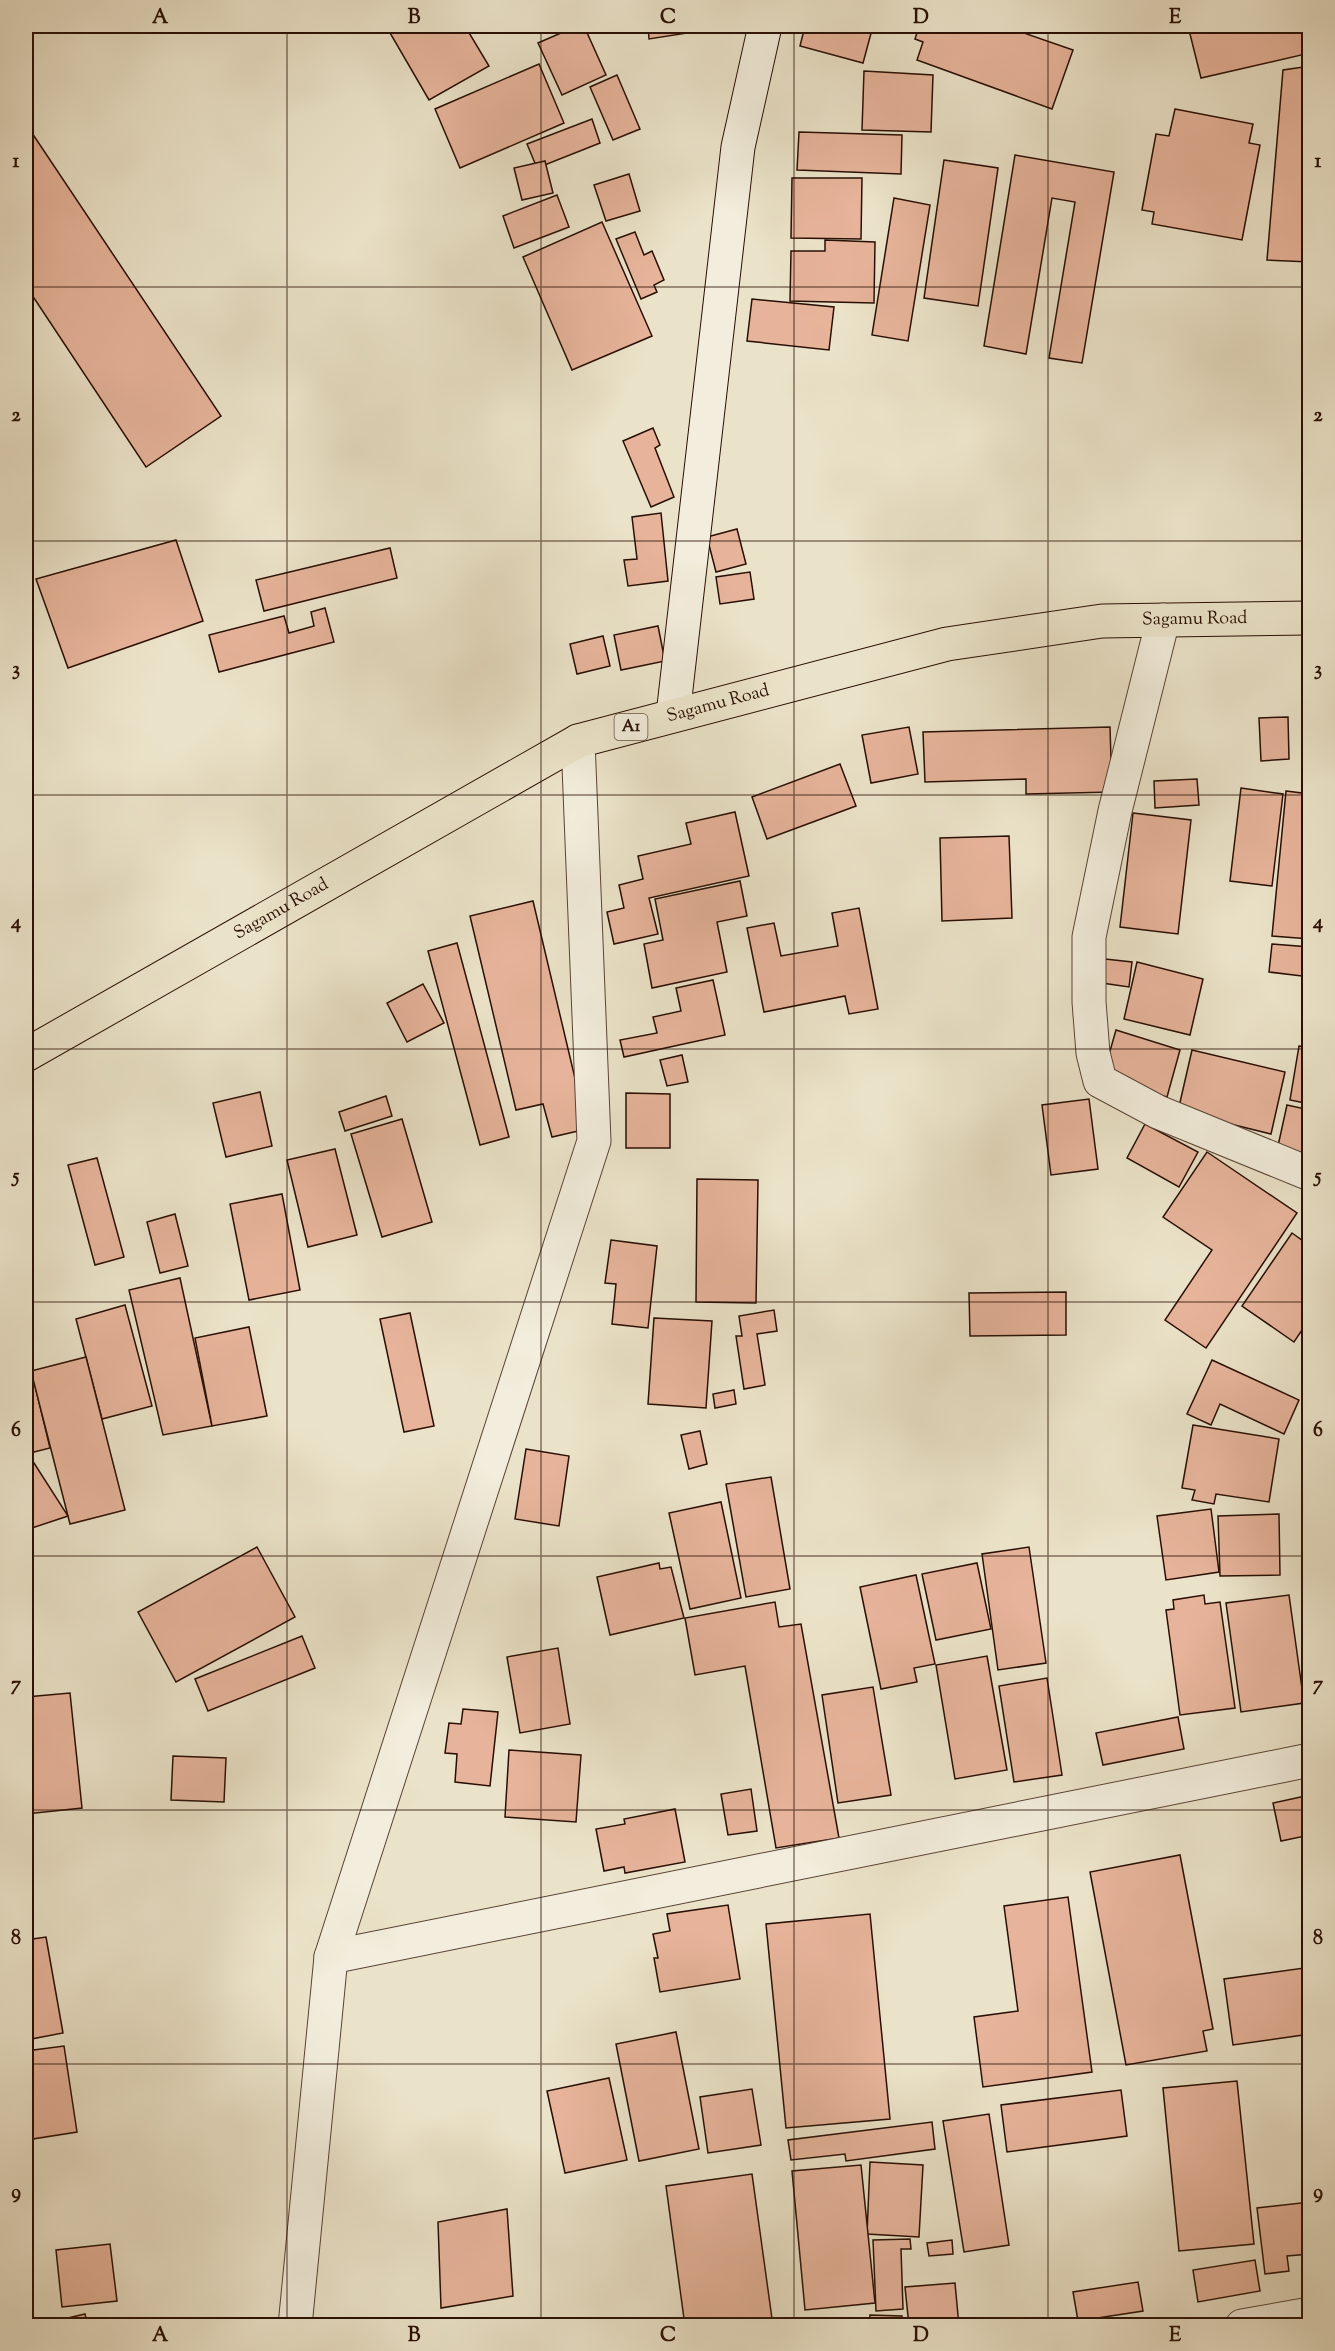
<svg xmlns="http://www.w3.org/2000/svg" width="1335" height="2351" viewBox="0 0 1335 2351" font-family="'Sorts Mill Goudy',serif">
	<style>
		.building { fill: #e7b49b; stroke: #280e03; stroke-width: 1.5 }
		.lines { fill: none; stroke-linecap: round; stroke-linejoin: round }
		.street-casing { stroke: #594334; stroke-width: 35 }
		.secondary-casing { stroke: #280e03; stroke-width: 35 }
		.highway-casing { stroke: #280e03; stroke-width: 35 }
		.street { stroke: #f2eddc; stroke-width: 33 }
		.secondary { stroke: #f2eddc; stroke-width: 33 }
		.highway { stroke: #ebe3c9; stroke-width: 33 }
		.grid { fill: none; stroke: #280e03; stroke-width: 1.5; stroke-opacity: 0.55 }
		.labels { text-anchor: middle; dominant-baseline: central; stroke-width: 4.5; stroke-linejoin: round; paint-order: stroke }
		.shield { fill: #f2eddc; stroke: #655144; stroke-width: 1.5 }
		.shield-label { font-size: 16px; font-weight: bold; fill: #280e03 }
		.street-label { font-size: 18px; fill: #280e03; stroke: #f2eddc }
		.neatline { fill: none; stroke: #280e03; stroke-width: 2 }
		.grid-label { font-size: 20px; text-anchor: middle; font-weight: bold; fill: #280e03 }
	</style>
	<rect width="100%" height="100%" fill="#ebe3c9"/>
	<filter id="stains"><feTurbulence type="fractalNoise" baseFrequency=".00333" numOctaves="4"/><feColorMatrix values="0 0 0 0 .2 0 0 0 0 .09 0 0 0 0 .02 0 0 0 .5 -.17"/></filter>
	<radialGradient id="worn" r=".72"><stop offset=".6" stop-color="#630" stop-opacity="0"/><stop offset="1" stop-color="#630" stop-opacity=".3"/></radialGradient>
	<!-- building -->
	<g class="building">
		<polygon points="386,26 465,26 489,66 429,100"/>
		<polygon points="577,26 584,26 606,75 562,95 538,43"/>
		<polygon points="648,26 693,26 694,32 649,39"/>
		<polygon points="805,26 873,26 863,63 800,46"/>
		<polygon points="919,26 1004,26 1073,50 1052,109 917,60 923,42 915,39"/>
		<polygon points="1188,26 1310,26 1310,53 1201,78"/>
		<polygon points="539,64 564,123 460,168 435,109"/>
		<polygon points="1310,66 1310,262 1267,260 1283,70"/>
		<polygon points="864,71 933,75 931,132 862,130"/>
		<polygon points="617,75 640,129 613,140 590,87"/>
		<polygon points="1175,109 1253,124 1249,143 1260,145 1242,240 1152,224 1154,212 1142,210 1156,134 1169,136"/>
		<polygon points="592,119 600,143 537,168 527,144"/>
		<polygon points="26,124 221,416 146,467 26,286"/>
		<polygon points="799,132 902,135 901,174 797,170"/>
		<polygon points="1015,155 1114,172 1082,363 1049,358 1075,202 1052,198 1026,354 984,346"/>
		<polygon points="944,160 998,168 978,306 924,298"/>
		<polygon points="545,161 553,193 522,200 514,168"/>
		<polygon points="629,174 640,211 606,221 594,185"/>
		<polygon points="792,178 862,178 861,239 791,238"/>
		<polygon points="557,195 569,227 514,248 503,216"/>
		<polygon points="894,198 930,205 908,341 872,335"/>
		<polygon points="602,222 652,336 572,370 523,257"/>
		<polygon points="635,232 644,255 652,251 664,280 654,285 657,292 641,299 616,239"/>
		<polygon points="825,240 875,242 874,303 790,301 791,251 825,251"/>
		<polygon points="752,299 834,307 829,350 747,341"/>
		<polygon points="653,428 660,445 655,448 674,497 651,507 623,441"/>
		<polygon points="661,513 668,581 628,586 624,560 637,559 632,517"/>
		<polygon points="737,529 746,564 716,572 707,537"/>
		<polygon points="176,540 203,621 68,668 36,579"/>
		<polygon points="390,548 397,578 264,611 256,580"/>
		<polygon points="750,572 754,599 720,604 716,577"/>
		<polygon points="325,608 334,642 219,672 209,635 284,616 289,633 314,626 311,612"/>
		<polygon points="658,626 665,661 621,670 614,635"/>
		<polygon points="603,636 610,666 577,674 570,644"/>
		<polygon points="1288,717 1289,759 1261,761 1259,718"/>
		<polygon points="909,727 918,774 871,783 862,735"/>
		<polygon points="1110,727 1112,792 1026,794 1026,779 925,782 923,732"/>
		<polygon points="840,764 856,806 767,839 752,797"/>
		<polygon points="1197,779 1199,805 1155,808 1154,781"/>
		<polygon points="1241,788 1283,794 1272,886 1230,881"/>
		<polygon points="1286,791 1310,794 1310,939 1272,936"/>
		<polygon points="735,812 749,876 649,898 658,934 614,944 607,912 624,908 619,885 643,879 638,856 691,844 686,823"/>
		<polygon points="1133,813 1191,820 1178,934 1120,927"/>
		<polygon points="1009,836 1012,918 942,921 940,838"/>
		<polygon points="740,881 747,916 717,922 727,972 652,988 644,944 663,940 655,899"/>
		<polygon points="533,901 587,1129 552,1137 543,1104 516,1110 470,916"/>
		<polygon points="859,908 878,1009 849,1014 845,996 764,1012 747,928 774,923 781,956 838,946 832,913"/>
		<polygon points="457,943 509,1137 480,1145 428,951"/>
		<polygon points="1272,944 1310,947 1310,977 1269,972"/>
		<polygon points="1105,959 1132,962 1129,987 1102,983"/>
		<polygon points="1137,962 1203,979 1190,1035 1124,1019"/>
		<polygon points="713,980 725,1035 624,1057 620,1040 657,1033 653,1017 681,1011 676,988"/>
		<polygon points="423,984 444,1023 407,1042 387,1003"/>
		<polygon points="1116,1030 1180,1050 1167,1097 1102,1079"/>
		<polygon points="1299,1046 1310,1048 1310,1104 1290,1100"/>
		<polygon points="1192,1050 1285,1072 1271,1134 1178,1111"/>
		<polygon points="682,1055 688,1082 667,1086 660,1060"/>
		<polygon points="260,1092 272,1146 226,1157 213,1103"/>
		<polygon points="626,1093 670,1094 670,1148 626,1148"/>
		<polygon points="386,1096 392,1116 345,1131 339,1112"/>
		<polygon points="1089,1099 1098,1169 1051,1175 1042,1105"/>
		<polygon points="1287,1105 1310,1110 1310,1162 1276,1155"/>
		<polygon points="402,1119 432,1222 382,1237 351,1134"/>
		<polygon points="1145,1124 1198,1152 1179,1187 1127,1158"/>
		<polygon points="335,1149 357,1235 308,1247 287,1160"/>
		<polygon points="1207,1152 1297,1213 1206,1348 1165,1320 1212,1250 1163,1217"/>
		<polygon points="97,1158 124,1257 95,1265 68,1165"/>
		<polygon points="697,1179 758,1180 756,1303 696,1302"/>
		<polygon points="282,1194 300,1290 249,1300 230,1204"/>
		<polygon points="175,1214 188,1266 160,1273 147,1222"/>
		<polygon points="1292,1233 1310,1246 1310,1318 1294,1342 1242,1306"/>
		<polygon points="611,1240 657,1246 648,1328 612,1324 616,1284 605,1283"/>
		<polygon points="180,1278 212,1426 163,1435 129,1290"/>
		<polygon points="1066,1292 1066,1335 970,1336 969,1293"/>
		<polygon points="125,1305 152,1406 102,1419 76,1319"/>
		<polygon points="774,1310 777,1331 757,1334 765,1385 744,1389 736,1336 742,1336 739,1316"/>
		<polygon points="410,1313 434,1426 404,1432 380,1319"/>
		<polygon points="654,1318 712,1321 706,1408 648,1404"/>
		<polygon points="249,1327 267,1416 212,1426 195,1338"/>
		<polygon points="26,1348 50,1448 26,1454"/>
		<polygon points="86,1357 125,1510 70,1524 31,1371"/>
		<polygon points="1212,1360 1299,1400 1284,1434 1220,1404 1211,1425 1187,1414"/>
		<polygon points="734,1390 736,1404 715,1408 713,1394"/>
		<polygon points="1193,1425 1279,1439 1269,1502 1216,1494 1214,1504 1192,1500 1195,1490 1182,1488"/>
		<polygon points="700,1431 707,1464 689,1469 681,1435"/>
		<polygon points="526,1449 569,1456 559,1526 515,1519"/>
		<polygon points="34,1463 68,1516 26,1530 26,1466"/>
		<polygon points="771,1477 790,1589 746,1597 726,1484"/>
		<polygon points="721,1502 741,1598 690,1609 669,1513"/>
		<polygon points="1211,1509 1219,1572 1166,1580 1157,1516"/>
		<polygon points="1279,1514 1280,1575 1220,1576 1218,1516"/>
		<polygon points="257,1547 295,1617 176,1682 138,1612"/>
		<polygon points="1029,1547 1046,1663 998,1670 982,1554"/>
		<polygon points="659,1563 660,1569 671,1567 684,1618 610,1635 597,1577"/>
		<polygon points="977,1563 991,1629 936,1640 922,1574"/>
		<polygon points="916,1575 935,1664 914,1668 917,1682 881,1689 860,1587"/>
		<polygon points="1204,1595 1205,1604 1220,1602 1235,1708 1180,1715 1166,1610 1174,1609 1173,1600"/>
		<polygon points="1289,1595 1304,1703 1241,1712 1226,1603"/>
		<polygon points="775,1602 779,1627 801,1624 839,1838 776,1848 745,1666 695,1675 685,1618"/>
		<polygon points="26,1620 32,1642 26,1644"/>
		<polygon points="302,1636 315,1668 208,1711 195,1679"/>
		<polygon points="558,1648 570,1724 520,1733 507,1657"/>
		<polygon points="987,1656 1007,1770 955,1779 936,1665"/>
		<polygon points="1047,1678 1062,1775 1014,1782 999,1686"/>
		<polygon points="873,1687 891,1795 838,1803 822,1695"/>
		<polygon points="70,1693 82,1808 26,1814 26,1697"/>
		<polygon points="463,1709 498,1712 490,1786 455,1782 457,1754 445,1753 449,1723 461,1724"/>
		<polygon points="1178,1717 1184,1749 1103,1765 1096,1733"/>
		<polygon points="509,1750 581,1755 576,1822 505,1817"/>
		<polygon points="173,1756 226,1758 224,1802 171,1800"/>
		<polygon points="751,1789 757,1831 728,1835 721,1794"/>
		<polygon points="1310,1795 1310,1835 1281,1841 1273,1803"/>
		<polygon points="675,1809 685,1862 625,1873 624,1867 604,1871 596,1829 625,1824 624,1819"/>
		<polygon points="1180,1855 1213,2029 1203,2031 1207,2051 1126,2065 1090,1872"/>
		<polygon points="1068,1897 1092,2072 983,2087 974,2017 1018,2011 1004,1906"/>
		<polygon points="728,1905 740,1979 660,1992 654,1958 658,1958 653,1934 670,1931 667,1914"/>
		<polygon points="870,1914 890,2119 786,2128 766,1924"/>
		<polygon points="46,1937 63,2033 26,2040 26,1940"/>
		<polygon points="1304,1968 1310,2012 1310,2034 1233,2045 1224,1979"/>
		<polygon points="676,2032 699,2149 639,2161 616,2044"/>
		<polygon points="64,2046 77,2132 26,2140 26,2051"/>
		<polygon points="609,2078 627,2160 565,2173 547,2091"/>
		<polygon points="1237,2081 1254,2244 1179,2251 1163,2088"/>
		<polygon points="752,2089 761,2145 708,2153 700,2097"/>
		<polygon points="1121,2090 1127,2136 1007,2152 1001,2105"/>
		<polygon points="989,2114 1009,2245 964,2252 943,2121"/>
		<polygon points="932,2122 935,2149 846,2161 845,2154 791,2160 788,2140"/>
		<polygon points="870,2162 923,2165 919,2237 867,2234"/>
		<polygon points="861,2165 875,2303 805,2310 792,2171"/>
		<polygon points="752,2174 773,2326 685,2326 666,2186"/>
		<polygon points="1310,2202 1310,2254 1287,2256 1289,2271 1265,2274 1257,2208"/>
		<polygon points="507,2209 513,2296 441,2308 438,2222"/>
		<polygon points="910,2239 911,2249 901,2249 903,2309 876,2311 873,2240"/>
		<polygon points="952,2240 953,2254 929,2256 927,2243"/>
		<polygon points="110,2244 117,2301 62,2307 56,2250"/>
		<polygon points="1255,2260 1260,2291 1198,2302 1193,2270"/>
		<polygon points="1138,2282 1143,2311 1078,2321 1073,2292"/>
		<polygon points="955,2283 959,2326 909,2326 905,2287"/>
		<polygon points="85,2314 88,2326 34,2326"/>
		<polygon points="870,2315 902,2316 902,2326 869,2326"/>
		<polygon points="811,2320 812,2326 783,2326"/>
	</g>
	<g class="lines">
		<!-- street casing -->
		<g class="street-casing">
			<g id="street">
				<polyline points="1163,620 1115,811 1089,937 1089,1002 1093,1053 1100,1081 1158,1112 1310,1174"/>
				<polyline points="331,1957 1310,1760"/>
				<polyline points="295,2326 331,1957 594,1141 578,741"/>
				<polyline points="1242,2326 1310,2314"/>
			</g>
		</g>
		<!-- secondary casing -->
		<g class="secondary-casing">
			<polyline id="secondary" points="673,715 738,147 765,26"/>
		</g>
		<!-- highway casing -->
		<g class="highway-casing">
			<g id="highway">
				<path id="s1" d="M26,1055L578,741L947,644L1102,621L1310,618"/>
			</g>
		</g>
		<!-- street -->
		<use href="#street" class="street"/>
		<!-- secondary -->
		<use href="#secondary" class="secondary"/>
		<!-- highway -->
		<use href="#highway" class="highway"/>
	</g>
	<!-- grid -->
	<path class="grid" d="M287,26V2326M541,26V2326M794,26V2326M1048,26V2326M26,287H1310M26,541H1310M26,795H1310M26,1049H1310M26,1302H1310M26,1556H1310M26,1810H1310M26,2064H1310"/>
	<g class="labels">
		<!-- shield labels -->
		<rect class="shield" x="614.5" y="714" width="33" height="26" rx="4.5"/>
		<g class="shield-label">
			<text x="631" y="727">A1</text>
		</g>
		<!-- street labels -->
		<g class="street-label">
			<text stroke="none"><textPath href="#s1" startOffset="1266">Sagamu Road</textPath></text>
			<text stroke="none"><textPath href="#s1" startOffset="780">Sagamu Road</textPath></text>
			<text stroke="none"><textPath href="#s1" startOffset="294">Sagamu Road</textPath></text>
		</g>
	</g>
	<!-- margin -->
	<rect width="1335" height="2351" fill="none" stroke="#ebe3c9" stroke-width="66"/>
	<rect x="33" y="33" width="1269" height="2285" class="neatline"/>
	<g class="grid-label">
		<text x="160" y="23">A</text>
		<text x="414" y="23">B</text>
		<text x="668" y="23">C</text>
		<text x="921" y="23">D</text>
		<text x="1175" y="23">E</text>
		<text x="16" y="167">1</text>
		<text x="1318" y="167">1</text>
		<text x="16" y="421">2</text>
		<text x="1318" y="421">2</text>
		<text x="16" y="675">3</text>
		<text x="1318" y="675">3</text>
		<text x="16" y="928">4</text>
		<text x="1318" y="928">4</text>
		<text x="16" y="1182">5</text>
		<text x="1318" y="1182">5</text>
		<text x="16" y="1436">6</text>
		<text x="1318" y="1436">6</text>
		<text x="16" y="1690">7</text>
		<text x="1318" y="1690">7</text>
		<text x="16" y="1944">8</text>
		<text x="1318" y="1944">8</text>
		<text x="16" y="2198">9</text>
		<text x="1318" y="2198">9</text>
		<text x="160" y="2341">A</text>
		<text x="414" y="2341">B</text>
		<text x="668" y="2341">C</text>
		<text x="921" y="2341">D</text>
		<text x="1175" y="2341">E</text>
	</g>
	<rect width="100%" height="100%" filter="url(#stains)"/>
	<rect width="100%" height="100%" fill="url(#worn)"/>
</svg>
